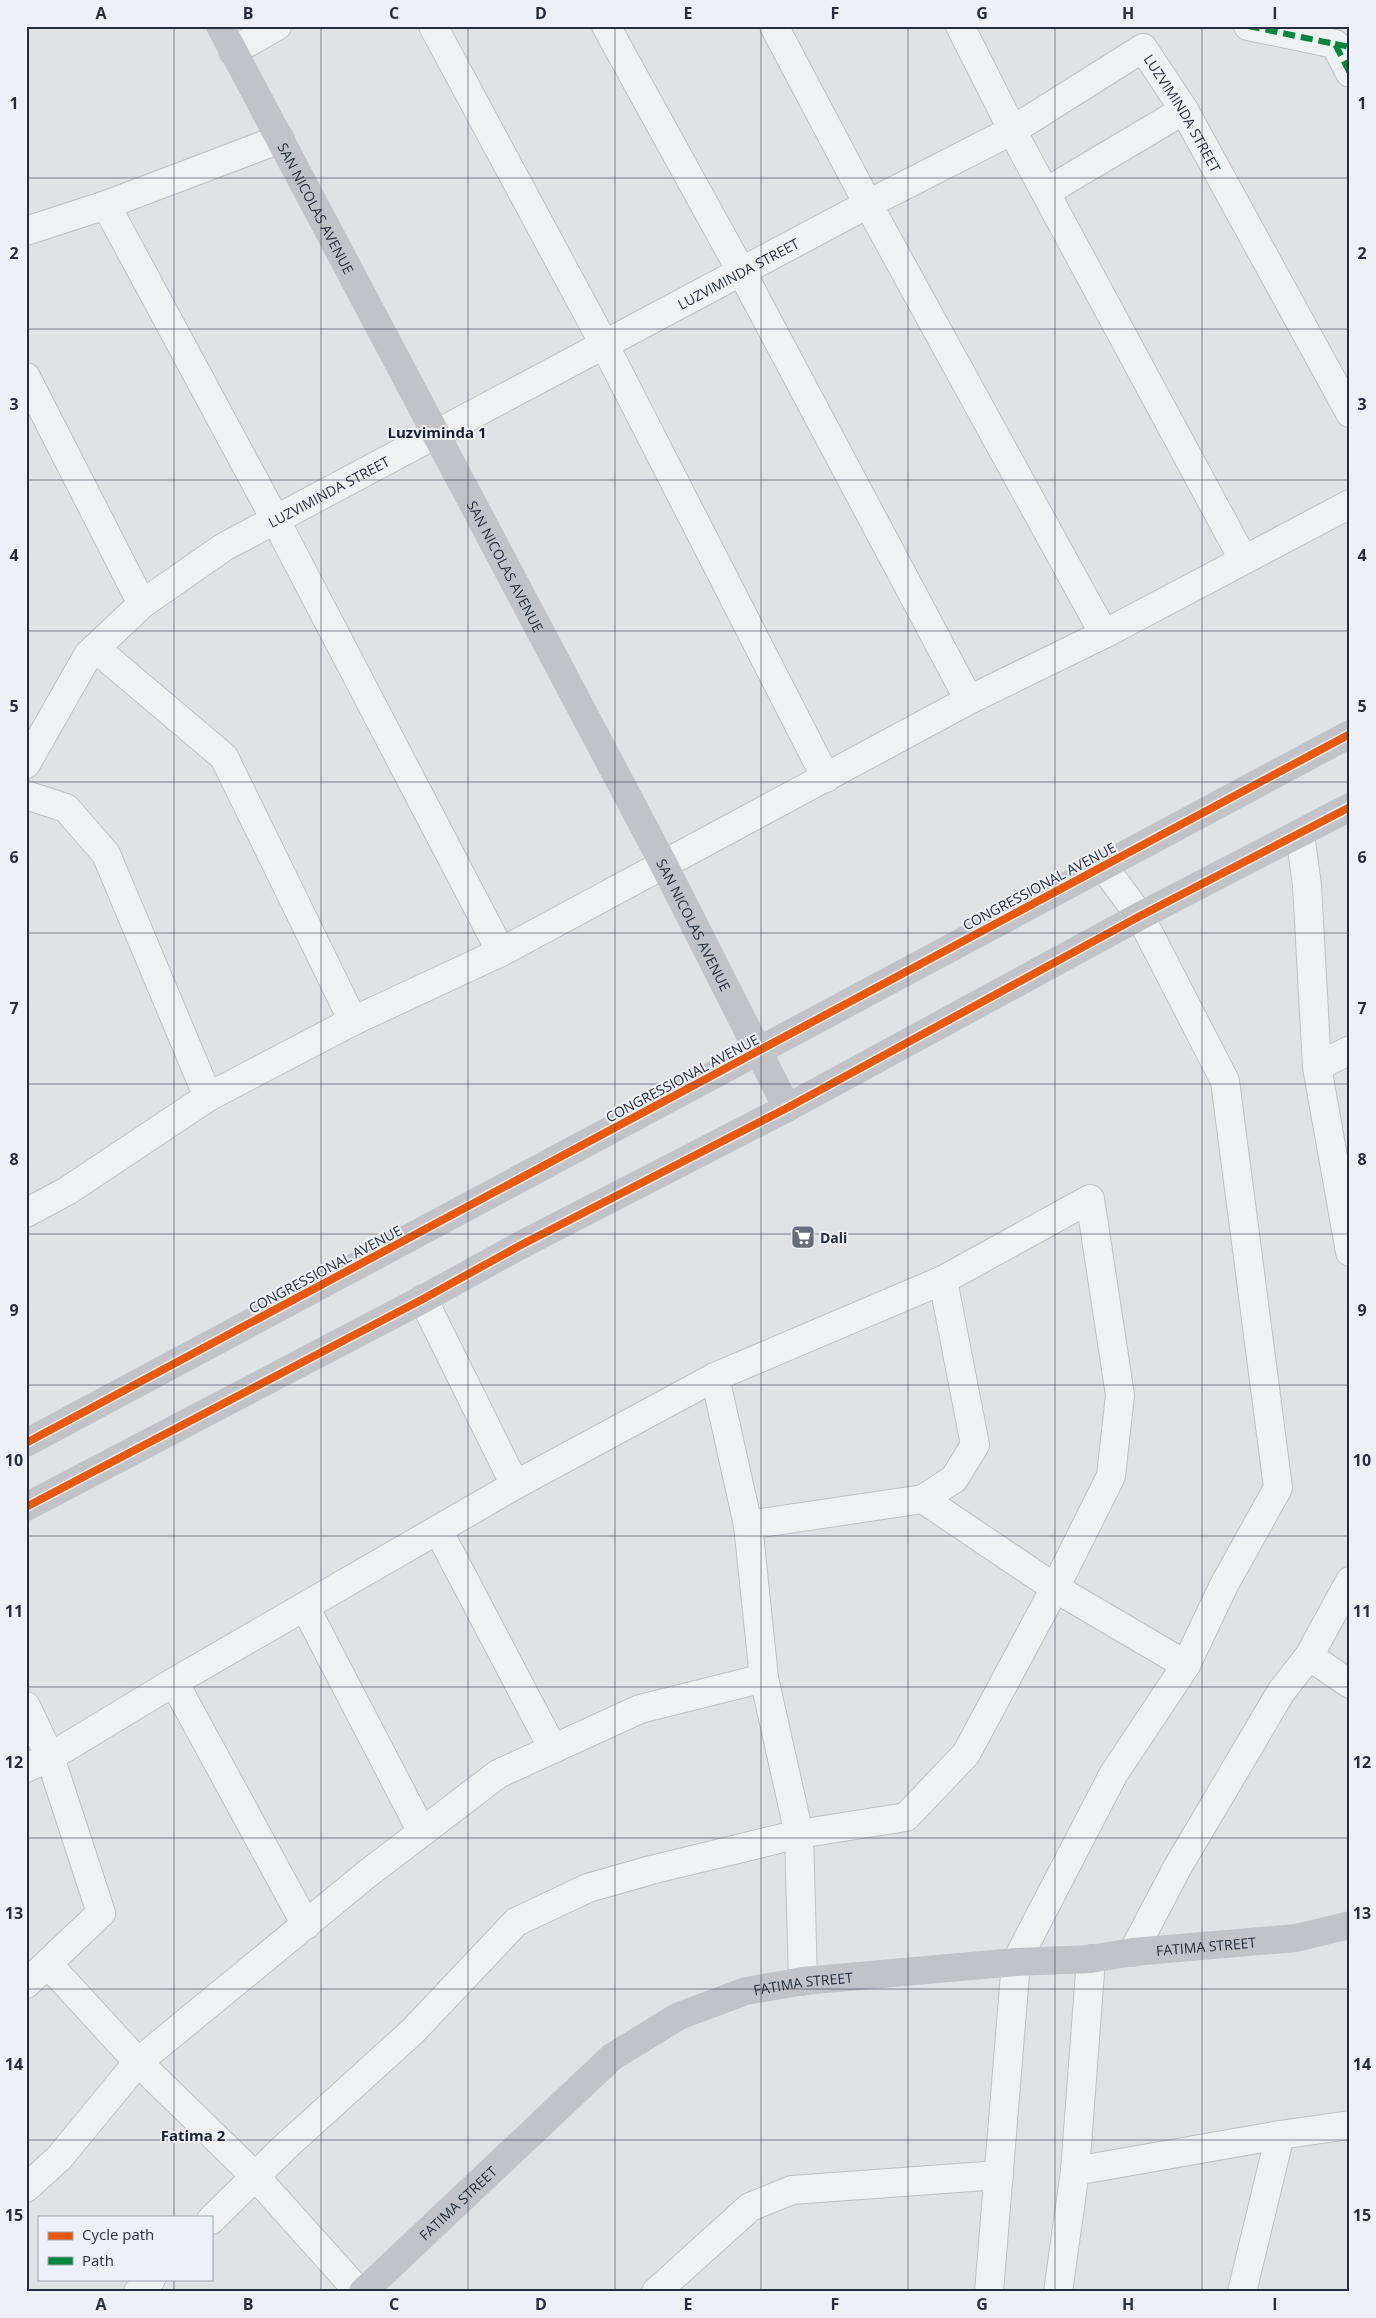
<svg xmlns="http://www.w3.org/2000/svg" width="1376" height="2318" viewBox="0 0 1376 2318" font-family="'Open Sans',sans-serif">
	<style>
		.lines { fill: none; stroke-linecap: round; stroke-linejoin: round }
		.street-casing { stroke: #bfc0c4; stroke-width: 30 }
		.street { stroke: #f0f1f3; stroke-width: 28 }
		.secondary { stroke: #c1c3c9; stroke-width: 28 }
		.quiet { stroke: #00873e; stroke-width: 6; stroke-dasharray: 12 6; stroke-linecap: butt }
		.cycleway-casing { stroke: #edf0f6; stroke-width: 11 }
		.cycleway { stroke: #e8590c; stroke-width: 8 }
		.grid { fill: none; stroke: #252e41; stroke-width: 1; stroke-opacity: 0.55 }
		.labels { text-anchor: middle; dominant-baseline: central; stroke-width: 4; stroke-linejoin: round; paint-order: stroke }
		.street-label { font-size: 14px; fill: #252e41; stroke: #edf0f6 }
		.poi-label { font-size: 14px; font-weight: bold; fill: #252e41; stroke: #edf0f6; text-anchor: start }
		.neighbourhood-label { font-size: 15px; font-weight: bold; fill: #181f32; stroke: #edf0f6 }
		.neatline { fill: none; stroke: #252e41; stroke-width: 2 }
		.grid-label { font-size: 16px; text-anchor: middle; font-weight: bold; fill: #252e41 }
	</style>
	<rect width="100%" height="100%" fill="#e1e2e6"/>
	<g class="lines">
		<!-- street casing -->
		<g class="street-casing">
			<g id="street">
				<polyline points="433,26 604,344 826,778"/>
				<polyline points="606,26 741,271 969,700"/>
				<polyline points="774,26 868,204 1104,634"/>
				<polyline points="960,26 1023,151 1243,559"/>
				<polyline points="1248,26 1335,44 1350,73"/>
				<polyline points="233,51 277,26"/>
				<polyline points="1046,192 1184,110"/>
				<polyline points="106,205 275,519 501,952"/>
				<polyline points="26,231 106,205 280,139"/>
				<polyline points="26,377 142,604"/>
				<polyline points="95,648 224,757 353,1021"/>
				<path id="s1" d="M26,764L88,655L142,604L224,547L868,204L1013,130L1143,48L1184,110L1350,413"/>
				<polyline points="26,795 66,808 106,854 208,1097"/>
				<polyline points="1300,834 1307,885 1317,1067 1350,1252"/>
				<polyline points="1317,1067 1350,1050"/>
				<polyline points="26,1213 67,1191 208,1097 353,1021 501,952 969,700 1104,634 1350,504"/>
				<polyline points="423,1299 515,1485"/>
				<polyline points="715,1377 748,1525 764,1678 799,1834 803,1981"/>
				<polyline points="923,1499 1055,1588 1186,1665"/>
				<polyline points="748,1525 923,1499 954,1479 975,1445 943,1280"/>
				<polyline points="438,1530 553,1749"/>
				<polyline points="305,1607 422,1832"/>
				<polyline points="1309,1656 1350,1684"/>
				<polyline points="174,1682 306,1925"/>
				<polyline points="26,1706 50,1757 101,1913 26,1984"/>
				<polyline points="26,1768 50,1757 174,1682 515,1485 715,1377 943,1280 1090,1199 1120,1395 1111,1476 1055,1588 966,1754 906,1817 799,1834 651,1870 588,1888 516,1922 412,2032 284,2148 211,2220"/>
				<polyline points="1133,1952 1177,1868 1281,1692 1309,1656 1350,1581"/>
				<polyline points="48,1964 138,2062 255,2176 359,2292"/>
				<polyline points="1075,2171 1280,2135 1350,2125"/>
				<polyline points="26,2188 59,2158 138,2062 367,1874 498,1774 640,1709 764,1678"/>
				<polyline points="138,2292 151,2279"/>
				<polyline points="656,2292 750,2207 792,2190 999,2175"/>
				<polyline points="989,2292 1016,1962 1113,1775 1186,1665 1224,1585 1278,1488 1225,1081 1140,916 1103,866"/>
				<polyline points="1058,2292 1075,2171 1091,1959"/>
				<polyline points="1242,2292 1280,2135"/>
			</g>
		</g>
		<!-- street -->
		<use href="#street" class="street"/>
		<!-- secondary -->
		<g class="secondary">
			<path id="s2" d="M220,26L664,865L787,1108"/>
			<polyline points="26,1443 1350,734"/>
			<polyline points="26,1507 423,1299 519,1246 787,1108 1140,916 1350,807"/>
			<path id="s3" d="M363,2292L612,2057L679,2016L746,1991L803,1981L1016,1962L1091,1959L1133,1952L1296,1938L1350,1925"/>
		</g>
		<!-- quiet -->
		<g class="quiet">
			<polyline points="1248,26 1335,44 1350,73"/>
			<polyline points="1335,44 1350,47"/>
		</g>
		<!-- cycleway casing -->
		<g class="cycleway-casing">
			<g id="cycleway">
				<polyline points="26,1443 1350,734"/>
				<polyline points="26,1507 423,1299 519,1246 787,1108 1140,916 1350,807"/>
			</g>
		</g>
		<!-- cycleway -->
		<use href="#cycleway" class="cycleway"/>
	</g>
	<!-- grid -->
	<path class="grid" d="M174,26V2217M321,26V2292M468,26V2292M615,26V2292M761,26V2292M908,26V2292M1055,26V2292M1202,26V2292M26,178H1350M26,329H1350M26,480H1350M26,631H1350M26,782H1350M26,933H1350M26,1084H1350M26,1234H1350M26,1385H1350M26,1536H1350M26,1687H1350M26,1838H1350M26,1989H1350M26,2140H1350M174,2279V2292"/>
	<!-- icons -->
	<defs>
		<g id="supermarket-square" transform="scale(1.25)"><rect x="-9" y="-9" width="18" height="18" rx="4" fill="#676d7b" stroke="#edf0f6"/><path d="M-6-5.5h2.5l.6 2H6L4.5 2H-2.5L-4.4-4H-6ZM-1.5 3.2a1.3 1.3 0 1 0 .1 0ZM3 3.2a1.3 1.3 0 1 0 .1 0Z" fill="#fff"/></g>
	</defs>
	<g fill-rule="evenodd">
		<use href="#supermarket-square" x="803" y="1237"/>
	</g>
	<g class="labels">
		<!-- street labels -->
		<g class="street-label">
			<text stroke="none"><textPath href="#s1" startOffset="1422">LUZVIMINDA STREET</textPath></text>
			<text stroke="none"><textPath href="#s2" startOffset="206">SAN NICOLAS AVENUE</textPath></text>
			<text stroke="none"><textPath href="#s1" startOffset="882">LUZVIMINDA STREET</textPath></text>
			<text stroke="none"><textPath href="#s1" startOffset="418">LUZVIMINDA STREET</textPath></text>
			<text stroke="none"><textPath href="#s2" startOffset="611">SAN NICOLAS AVENUE</textPath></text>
			<text transform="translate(1039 886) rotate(-28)">CONGRESSIONAL AVENUE</text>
			<text stroke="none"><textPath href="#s2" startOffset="1016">SAN NICOLAS AVENUE</textPath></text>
			<text transform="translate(682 1078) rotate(-28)">CONGRESSIONAL AVENUE</text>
			<text transform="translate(325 1269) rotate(-28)">CONGRESSIONAL AVENUE</text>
			<text stroke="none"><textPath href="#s3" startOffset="955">FATIMA STREET</textPath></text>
			<text stroke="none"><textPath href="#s3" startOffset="550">FATIMA STREET</textPath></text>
			<text stroke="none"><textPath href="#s3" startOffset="130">FATIMA STREET</textPath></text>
		</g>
		<!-- poi labels -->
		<g class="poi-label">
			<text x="820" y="1237">Dali</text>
		</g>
		<!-- neighbourhood labels -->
		<g class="neighbourhood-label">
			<text x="437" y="432">Luzviminda 1</text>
			<text x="193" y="2135">Fatima 2</text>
		</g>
	</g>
	<!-- border -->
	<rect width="1376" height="2318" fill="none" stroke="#edf0f6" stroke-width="55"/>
	<!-- legend -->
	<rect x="38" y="2216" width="175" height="65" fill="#edf0f6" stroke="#9da2ae"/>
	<rect x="48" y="2232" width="25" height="8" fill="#e8590c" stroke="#9da2ae"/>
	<text x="82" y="2240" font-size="15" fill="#252e41">Cycle path</text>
	<rect x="48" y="2257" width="25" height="8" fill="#00873e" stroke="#9da2ae"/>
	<text x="82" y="2266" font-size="15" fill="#252e41">Path</text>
	<rect x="28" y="28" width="1320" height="2262" class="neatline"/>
	<g class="grid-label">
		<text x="101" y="19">A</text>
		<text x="248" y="19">B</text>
		<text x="394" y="19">C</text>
		<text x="541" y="19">D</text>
		<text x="688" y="19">E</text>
		<text x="835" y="19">F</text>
		<text x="982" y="19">G</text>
		<text x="1128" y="19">H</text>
		<text x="1275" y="19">I</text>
		<text x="14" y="109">1</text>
		<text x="1362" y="109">1</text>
		<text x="14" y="259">2</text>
		<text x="1362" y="259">2</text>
		<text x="14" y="410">3</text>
		<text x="1362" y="410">3</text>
		<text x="14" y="561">4</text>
		<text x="1362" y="561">4</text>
		<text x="14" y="712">5</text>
		<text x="1362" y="712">5</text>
		<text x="14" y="863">6</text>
		<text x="1362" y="863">6</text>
		<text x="14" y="1014">7</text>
		<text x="1362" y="1014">7</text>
		<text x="14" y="1165">8</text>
		<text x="1362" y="1165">8</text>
		<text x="14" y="1316">9</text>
		<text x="1362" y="1316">9</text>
		<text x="14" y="1466">10</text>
		<text x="1362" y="1466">10</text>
		<text x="14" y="1617">11</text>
		<text x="1362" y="1617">11</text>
		<text x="14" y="1768">12</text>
		<text x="1362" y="1768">12</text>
		<text x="14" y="1919">13</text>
		<text x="1362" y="1919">13</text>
		<text x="14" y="2070">14</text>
		<text x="1362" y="2070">14</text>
		<text x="14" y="2221">15</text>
		<text x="1362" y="2221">15</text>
		<text x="101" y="2310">A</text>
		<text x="248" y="2310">B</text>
		<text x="394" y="2310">C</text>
		<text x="541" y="2310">D</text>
		<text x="688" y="2310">E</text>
		<text x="835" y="2310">F</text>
		<text x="982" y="2310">G</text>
		<text x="1128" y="2310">H</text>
		<text x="1275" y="2310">I</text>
	</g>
</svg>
